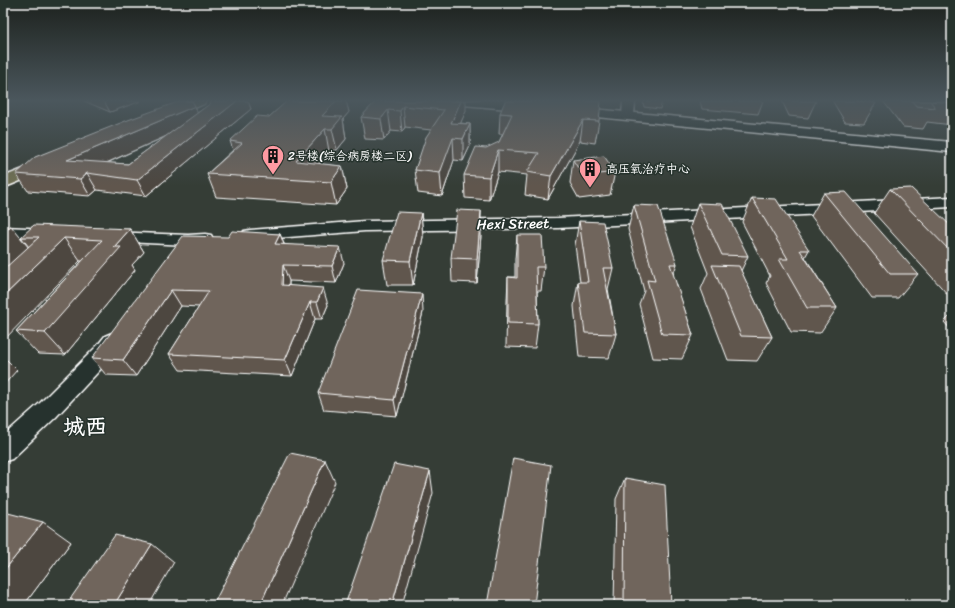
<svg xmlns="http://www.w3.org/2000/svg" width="955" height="608" viewBox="0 0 955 608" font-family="Sriracha,'LXGW WenKai TC',sans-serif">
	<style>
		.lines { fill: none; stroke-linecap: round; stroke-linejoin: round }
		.street-casing { stroke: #fff; stroke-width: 3 }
		.secondary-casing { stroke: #fff; stroke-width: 3 }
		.primary-casing { stroke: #fff; stroke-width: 3 }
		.street { fill: #26332d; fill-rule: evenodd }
		.secondary { fill: #26332d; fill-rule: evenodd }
		.primary { fill: #706f52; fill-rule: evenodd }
		.wall { fill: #60574e; stroke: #fff; fill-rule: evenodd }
		.shaded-wall { fill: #4e4740; stroke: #fff }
		.building { fill: #70655b; stroke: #fff }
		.labels { text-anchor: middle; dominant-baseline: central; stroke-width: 3; stroke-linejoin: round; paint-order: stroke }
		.far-poi-label { font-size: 12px; fill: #fff; stroke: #26332d; text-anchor: start }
		.street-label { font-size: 14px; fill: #fff; stroke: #26332d }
		.near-district-label { font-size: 22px; font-weight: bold; fill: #fff; stroke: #26332d }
	</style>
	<rect width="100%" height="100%" fill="#353d36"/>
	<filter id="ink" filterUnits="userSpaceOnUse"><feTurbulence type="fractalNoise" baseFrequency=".025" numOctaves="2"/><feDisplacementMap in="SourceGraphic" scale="8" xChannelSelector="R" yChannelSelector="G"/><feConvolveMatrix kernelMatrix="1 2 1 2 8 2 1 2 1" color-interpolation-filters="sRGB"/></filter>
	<g filter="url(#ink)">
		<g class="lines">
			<!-- street casing -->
			<g class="street-casing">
				<g id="street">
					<polygon points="623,101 635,101 634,116 632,119 624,119 622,116"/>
					<polygon points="952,197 952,207 558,228 365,231 250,240 244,239 242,235 244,231 250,230 365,221 558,218"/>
					<polygon points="3,227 52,229 58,230 60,234 58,238 52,239 3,237"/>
					<polygon points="110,232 188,235 205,234 211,235 213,239 211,243 188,245 104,241 102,237 104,233"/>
					<polygon points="112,333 119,336 122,341 111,358 56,417 12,459 3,462 3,436 40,403 97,346 105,336"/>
				</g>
			</g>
			<!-- secondary casing -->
			<g class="secondary-casing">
				<g id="secondary">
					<path d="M456,101C482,100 512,98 538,104L540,107L538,110L533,111L463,105L458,104Z"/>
					<polygon points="571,107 952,142 952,152 566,114 564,111 566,108"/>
				</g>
			</g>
			<!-- primary casing -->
			<g class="primary-casing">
				<g id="primary">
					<polygon points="188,101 206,101 204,104 172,118 167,119 162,118 160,115 162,112"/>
					<polygon points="46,160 52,162 54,165 52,168 3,188 3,177"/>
				</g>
			</g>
			<!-- street -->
			<use href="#street" class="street"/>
			<!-- secondary -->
			<use href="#secondary" class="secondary"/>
			<!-- primary -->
			<use href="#primary" class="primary"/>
		</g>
		<!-- wall -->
		<g class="wall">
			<polygon points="84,101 141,101 110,112"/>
			<path d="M209,101H248L251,109L146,196L97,190L90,196L28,191L16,174L197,113L210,104ZM165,137L128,164L107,163Z"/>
			<polygon points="287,101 346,101 349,112 343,119 346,139 337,150 329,151 319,164 342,166 347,189 336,205 216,197 207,174 233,150 230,141 269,117"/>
			<polygon points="376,101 466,111 460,123 470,124 470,146 463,161 454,160 442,196 418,193 415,170 431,130 405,127 402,132 391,131 384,140 365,139 361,117"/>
			<polygon points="643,101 662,101 660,109 644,107"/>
			<polygon points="700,101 763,101 758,114 702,109"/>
			<polygon points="782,101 816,101 808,118 789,116"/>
			<polygon points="833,101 874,101 876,103 864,123 845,122 833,102"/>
			<polygon points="883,101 952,101 952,125 927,122 923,129 903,127"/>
			<polygon points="500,113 599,121 595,143 580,141 548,199 525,195 527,175 498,172 489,200 465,198 464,175 499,142 503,134 499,134"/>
			<polygon points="573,160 615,172 610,195 579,199 570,183"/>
			<polygon points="890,189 952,227 952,297 950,297 874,213"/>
			<polygon points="824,193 918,274 898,298 872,298 811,216"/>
			<polygon points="752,198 809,250 805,257 837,308 820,333 791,332 766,283 770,276 742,222"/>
			<polygon points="698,203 748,256 741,271 772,337 757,361 728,360 701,289 708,273 690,227"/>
			<polygon points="634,205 677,264 673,275 693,335 682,359 653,358 639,304 644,291 628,229"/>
			<polygon points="421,213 423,237 413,285 387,285 383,260"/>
			<polygon points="579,221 613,268 608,289 616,334 609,358 579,357 574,306 578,282 580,282 575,245"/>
			<polygon points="130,229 144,252 132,265 135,270 65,355 38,354 16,331 82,261 80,261 28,247 29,247 21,237"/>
			<polygon points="280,234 284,244 344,263 336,283 289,281 289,286 328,305 322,319 315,319 292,376 180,370 169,354 199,307 181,306 136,376 106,375 92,358 228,237"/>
			<polygon points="481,235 477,283 452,282 451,258"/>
			<polygon points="517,235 544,267 541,291 537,291 538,324 535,348 506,347 507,301 508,277 515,277 515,259"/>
			<polygon points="423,312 397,416 324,410 318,393"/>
			<polygon points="952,314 952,331 944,322"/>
			<polygon points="625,478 671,605 614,605 616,499"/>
			<polygon points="3,519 71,542 24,605 3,605"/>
		</g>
		<!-- shaded-wall -->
		<g class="shaded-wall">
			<polygon points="104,101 141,101 110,112"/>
			<polygon points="237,101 248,101 251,109 146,196 137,180"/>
			<polygon points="336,101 346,101 349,112 343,119 346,139 337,150 332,129 322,116"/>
			<polygon points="461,101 466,101 466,111 454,138 453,138 454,160 442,196 440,173 451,123"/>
			<polygon points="195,106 200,121 77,176 67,160"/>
			<polygon points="403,106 405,127 402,132 400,111"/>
			<polygon points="388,110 391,131 384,140 381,119"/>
			<polygon points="583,120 580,141 548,199 551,176"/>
			<polygon points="470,124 470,146 463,161 463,139"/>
			<polygon points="325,129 329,151 306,180 296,161"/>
			<polygon points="498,150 498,172 489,200 489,177"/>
			<polygon points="342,166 347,189 336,205 331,182"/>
			<polygon points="87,173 97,190 90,196 80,179"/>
			<polygon points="481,211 481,235 477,283 477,259"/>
			<polygon points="421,213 423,237 413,285 410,261"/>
			<polygon points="11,226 29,248 3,272 3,233"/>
			<polygon points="130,229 144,252 132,265 135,270 65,355 45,333 114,247"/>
			<polygon points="280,234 286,250 275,244"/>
			<polygon points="64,238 80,261 3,341 3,297"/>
			<polygon points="340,247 344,263 336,283 332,266"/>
			<polygon points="283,265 289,281 288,302 282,285"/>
			<polygon points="323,288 328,305 322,319 317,302"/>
			<polygon points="171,290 181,306 136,376 123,360"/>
			<polygon points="422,294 423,312 397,416 394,400"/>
			<polygon points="310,302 315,319 292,376 285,360"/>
			<polygon points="3,356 17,370 3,386"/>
			<polygon points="325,460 335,482 282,605 260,605"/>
			<polygon points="430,471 433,493 402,605 392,605"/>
			<polygon points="3,510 8,513 3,519"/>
			<polygon points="43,522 71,542 24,605 11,605 3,601 3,572"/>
			<polygon points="152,544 174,562 149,605 114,605"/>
		</g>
		<!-- building -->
		<g class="building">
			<polygon points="180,101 192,101 195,106 67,160 128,164 211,103 210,101 237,101 137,180 87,173 80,179 16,174 35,157 128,120"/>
			<polygon points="287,101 336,101 322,116 342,117 332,129 325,129 296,161 342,166 331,182 207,174 242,143 230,141 257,116 269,117"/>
			<polygon points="376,101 461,101 451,123 470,124 463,139 453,138 440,173 415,170 426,137 444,110 403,106 400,111 388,110 381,119 361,117"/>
			<polygon points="505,101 601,101 599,121 583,120 551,176 527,172 539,153 498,150 489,177 464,175 476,147 486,148 499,142 512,114 500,113"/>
			<polygon points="856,101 874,101 876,103"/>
			<polygon points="912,101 930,101 936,108 916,106"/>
			<polygon points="932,101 952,101 952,103"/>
			<polygon points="604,156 615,172 583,176 573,160"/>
			<polygon points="911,188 952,227 952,253 890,189"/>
			<polygon points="846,192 918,274 890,274 824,193"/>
			<polygon points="752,198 776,199 809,250 800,250 837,308 807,308 779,259 788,259"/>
			<polygon points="698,203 722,204 748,256 722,255"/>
			<polygon points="634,205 658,206 677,264 670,264 693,335 662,334 647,280 655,281"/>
			<polygon points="457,210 481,211 477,259 451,258"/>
			<polygon points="397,212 421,213 410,261 383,260"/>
			<polygon points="579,221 603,222 613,268 603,268 616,334 585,333 578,282 588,282"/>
			<polygon points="34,225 130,229 114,247 121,247 45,333 16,331 102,240 64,238 3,297 3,270 39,237 21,237"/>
			<polygon points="3,226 11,226 3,233"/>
			<polygon points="232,231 280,234 275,244 340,247 332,266 283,265 282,285 323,288 317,302 310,302 285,360 169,354 209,291 171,290 123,360 92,358 183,236 228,237"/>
			<polygon points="517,235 542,235 544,267 536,267 538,324 508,323 508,277 517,278"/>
			<polygon points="712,265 739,266 772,337 741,336"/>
			<polygon points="358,290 422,294 394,400 318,393"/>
			<polygon points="290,453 325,460 260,605 213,605"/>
			<polygon points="513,458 551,465 534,605 487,605"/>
			<polygon points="394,464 430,471 392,605 345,605"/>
			<polygon points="625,478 665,485 671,605 624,605"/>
			<polygon points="8,513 43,522 3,572 3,519"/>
			<polygon points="115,535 152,544 114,605 66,605"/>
		</g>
	</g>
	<!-- sky -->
	<linearGradient id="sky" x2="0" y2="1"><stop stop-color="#1d221e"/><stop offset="0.54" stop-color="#4b575d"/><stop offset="1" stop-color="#4b575d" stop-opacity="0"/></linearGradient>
	<rect width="955" height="186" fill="url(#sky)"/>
	<!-- icons -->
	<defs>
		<g id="building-pin" transform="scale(1.15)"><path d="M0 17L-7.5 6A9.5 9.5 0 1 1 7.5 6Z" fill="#ff9aa2" stroke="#26332d"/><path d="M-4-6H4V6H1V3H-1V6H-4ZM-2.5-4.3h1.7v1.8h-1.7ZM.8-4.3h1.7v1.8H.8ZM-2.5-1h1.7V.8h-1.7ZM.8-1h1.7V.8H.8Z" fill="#111"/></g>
	</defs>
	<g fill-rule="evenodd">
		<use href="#building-pin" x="273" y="156"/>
		<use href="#building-pin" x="590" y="169"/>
	</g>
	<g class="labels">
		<!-- far-poi labels -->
		<g class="far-poi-label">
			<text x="288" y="156">2号楼(综合病房楼二区)</text>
			<text x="606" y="169">高压氧治疗中心</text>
		</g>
		<!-- street labels -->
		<g class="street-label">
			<text transform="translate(513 224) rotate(-1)">Hexi Street</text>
		</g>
		<!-- near-district labels -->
		<g class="near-district-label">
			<text x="85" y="426">城西</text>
		</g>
	</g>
	<!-- margin -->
	<rect width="955" height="608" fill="none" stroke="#26332d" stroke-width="16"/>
	<rect x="8" y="8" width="939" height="592" fill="none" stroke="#fff" stroke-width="1.5" filter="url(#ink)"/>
</svg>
